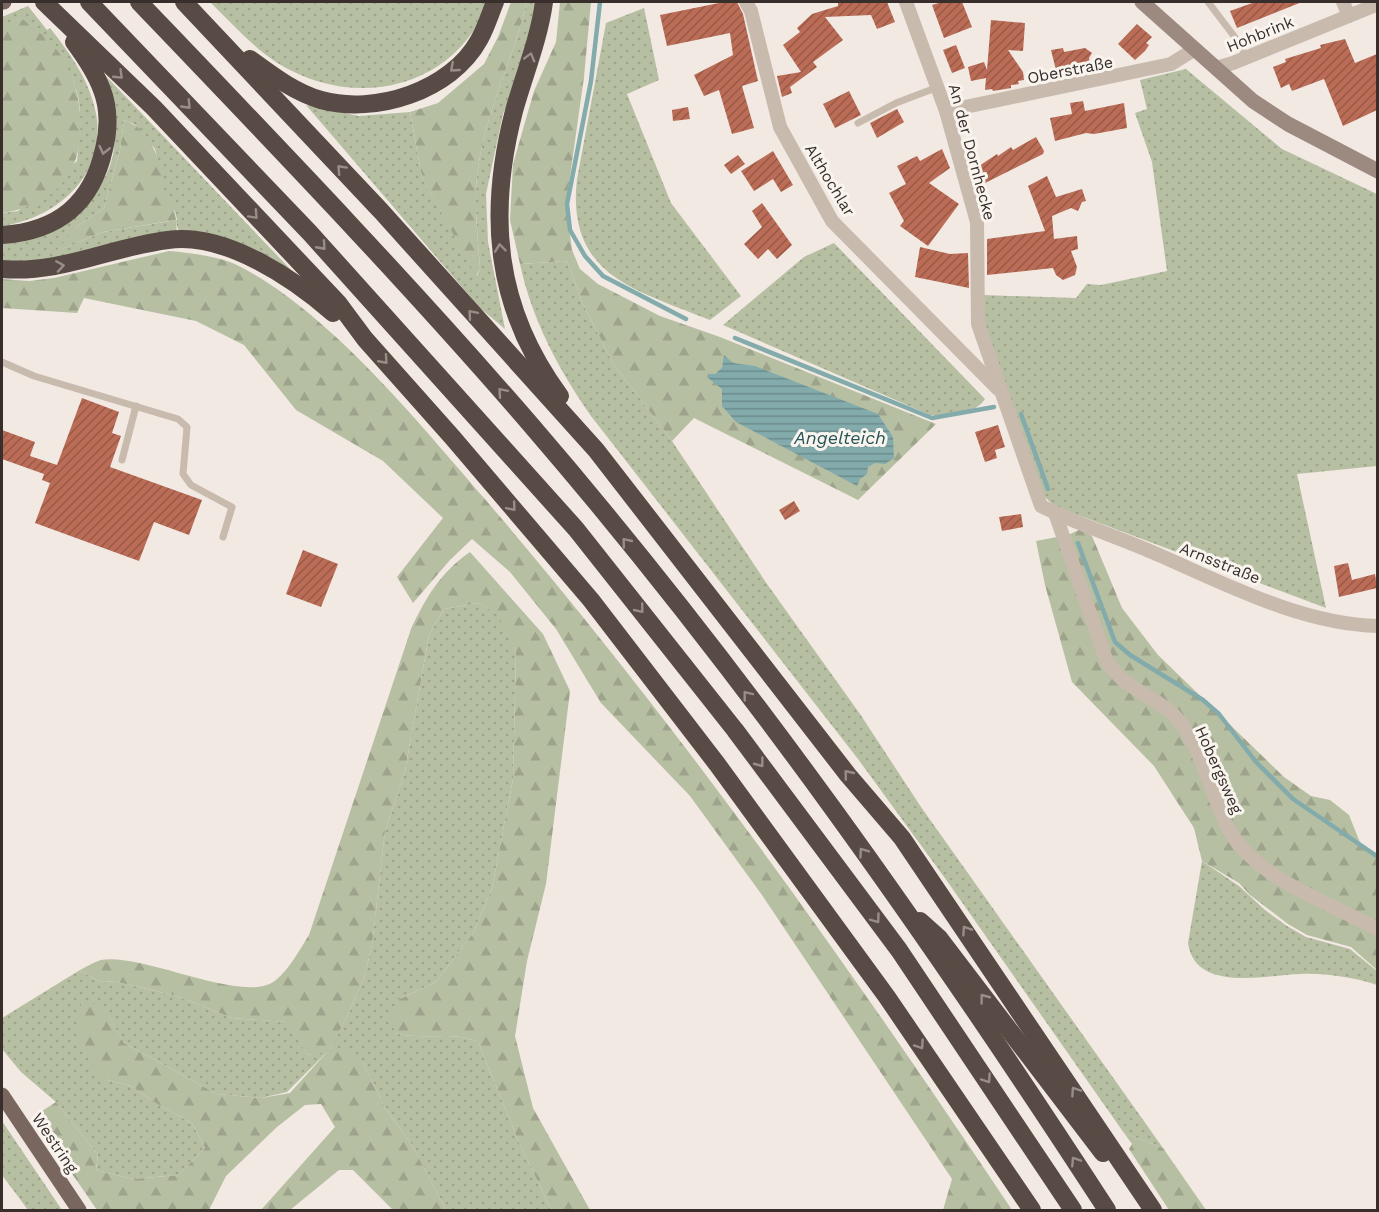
<svg xmlns="http://www.w3.org/2000/svg" width="1379" height="1212" viewBox="0 0 1379 1212" font-family="'Work Sans',sans-serif">
	<style>
		.grass { fill: url(#grass-dots); fill-rule: evenodd }
		.forest { fill: url(#forest-firs) }
		.water { fill: url(#water-rules) }
		.lines { fill: none; stroke-linecap: round; stroke-linejoin: round }
		.stream { stroke: #83abac; stroke-width: 4.5 }
		.building { fill: url(#building-hatch) }
		.lane { stroke: #c9baae; stroke-width: 7 }
		.street { stroke: #c9baae; stroke-width: 14 }
		.secondary { stroke: #9c8980; stroke-width: 15 }
		.primary { stroke: #78665f; stroke-width: 15 }
		.highway { stroke: #584a44; stroke-width: 18 }
		.oneway { stroke: #988e88 }
		.labels { text-anchor: middle; dominant-baseline: central; stroke-width: 6; stroke-linejoin: round; paint-order: stroke }
		.street-label { font-size: 16px; fill: #382f2c; stroke: #f9f4ee }
		.water-label { font-size: 18px; font-style: italic; fill: #255456; stroke: #f9f4ee }
	</style>
	<defs>
		<pattern id="grass-dots" width="8" height="8" patternUnits="userSpaceOnUse" patternTransform="scale(1.5)"><rect width="8" height="8" fill="#b7bfa3"/><path d="M2 2h.1M6 6h.1" fill="none" stroke="#9ea48c" stroke-width="1.8" stroke-linecap="round"/></pattern>
		<pattern id="forest-firs" width="22" height="20" patternUnits="userSpaceOnUse" patternTransform="scale(1.5)"><rect width="22" height="20" fill="#b7bfa3"/><path d="M5 1l3.5 6h-7zM16 11l3.5 6h-7z" fill="#9ea48c"/></pattern>
		<pattern id="water-rules" width="6" height="5" patternUnits="userSpaceOnUse" patternTransform="scale(1.5)"><rect width="6" height="5" fill="#83abac"/><path d="M0 2.5h6" fill="none" stroke="#6c8c8c"/></pattern>
		<pattern id="building-hatch" width="6" height="6" patternUnits="userSpaceOnUse" patternTransform="scale(1.5)"><rect width="6" height="6" fill="#bb6c56"/><path d="M-1 1l2-2M0 6l6-6M5 7l2-2" fill="none" stroke="#995947"/></pattern>
	</defs>
	<rect width="100%" height="100%" fill="#f1e9e2"/>
	<!-- grass -->
	<g class="grass">
		<path d="M210,2H488C458,84 365,109 290,70C259,55 234,25 210,2Z"/>
		<path d="M527,2H538L521,69L503,114L486,194L488,242L505,329L480,308L306,105L359,116L410,112L422,177L477,276L480,269C478,239 474,206 477,177C483,116 513,61 527,2Z"/>
		<path d="M28,6L47,30L50,28C69,52 88,78 95,109C110,172 59,218 2,226V213L18,211L77,161C87,91 76,65 23,19L2,27V17Z"/>
		<path d="M644,8L659,80L627,94L671,203L741,296L710,320C636,290 566,276 577,179L606,23Z"/>
		<polygon points="1186,69 1282,149 1377,194 1377,466 1297,474 1326,608 1054,506 1044,496 1008,397 983,317 983,295 1076,298 1087,284 1101,285 1167,271 1152,162 1135,113 1147,109 1140,80"/>
		<path d="M105,75L292,271L179,234L176,221L177,234L43,262H2V243C30,244 42,233 63,217C74,208 91,198 99,187C124,152 114,113 105,75ZM124,120L134,124L155,149L165,196L175,211L177,220L103,232L57,251L79,225L104,208L120,150Z"/>
		<path d="M834,243L985,399C973,416 949,416 930,415L723,325L804,257Z"/>
		<path d="M567,261L582,302L613,363L672,441L767,584L860,714L921,807L1163,1148L1124,1133L947,881L858,759L591,416C559,370 532,320 520,264Z"/>
		<path d="M479,603L499,615L516,653L513,779L492,888L473,933L436,982L398,1000L395,1033C422,1041 453,1030 478,1042L518,1140L551,1210H446L412,1145L385,1108L363,1063L328,1051L287,1092L261,1098L217,1094L124,1043L102,1006L107,1080L131,1086L157,1104L192,1123L205,1148L178,1175L133,1179L96,1170L98,1155L56,1102L21,1072L2,1049V1018L80,970L97,981L117,982L177,996L232,1018L287,1022L308,1055L328,1051L347,1017L364,978L372,945L385,831L405,771L429,635L444,609Z"/>
		<path d="M1202,861L1239,886L1265,910L1287,926L1306,937L1350,949L1377,971V985C1352,977 1326,973 1300,974C1265,975 1195,993 1188,943Z"/>
		<polygon points="2,1121 62,1210 28,1210 2,1175"/>
	</g>
	<!-- forest -->
	<g class="forest">
		<path d="M511,2H527C513,61 483,116 477,177C474,206 478,239 480,269L476,276L422,177L410,112L438,103L484,64L498,37Z"/>
		<polygon points="560,2 591,2 584,77 566,205 572,250 580,269 598,284 660,316 720,337 936,424 858,500 694,418 672,441 613,363 582,302 567,261 520,264 510,220 513,164 534,91 556,42"/>
		<path d="M23,19C36,30 53,42 62,57C74,76 78,92 80,114C85,170 58,205 2,213V26Z"/>
		<path d="M124,120C155,131 161,166 165,195L173,200L176,220L103,232L55,252L79,225L104,208L120,150Z"/>
		<path d="M169,251C191,253 219,256 239,266C329,312 418,422 484,498C677,723 848,964 1012,1210H943L952,1179L762,895L690,796L601,703L556,629L510,572L472,539L450,560L413,603L397,577L443,518L383,461L296,410L244,345L196,321L84,298L77,313L2,308V279L29,281L54,278Z"/>
		<polygon points="1081,529 1092,536 1122,608 1158,655 1284,777 1311,796 1330,800 1349,815 1361,845 1377,855 1377,970 1351,947 1307,935 1288,924 1250,895 1239,883 1202,861 1194,828 1154,766 1072,682 1045,585 1036,541 1068,535"/>
		<path d="M470,552L543,634L570,691L546,884L527,961L515,1036L533,1108L590,1210H551L518,1140L478,1042C453,1030 422,1041 395,1033L391,1018L398,1000L436,982L473,933L492,888L513,779L516,653L498,615L479,603L444,609L429,635L405,771L385,831L372,945L364,978L347,1017L329,1050L347,1047L363,1063L385,1108L412,1145L446,1210H393L353,1170H339L290,1210H261L335,1127L321,1104L305,1105L277,1127L226,1176L209,1210H97L33,1117L56,1102L98,1155L96,1170L133,1179L178,1175L205,1148L192,1123L157,1104L131,1086L107,1080L92,1065L78,1043L81,1003L102,1005L124,1043L217,1094L261,1098L290,1093L327,1052L308,1055L286,1022L232,1018L177,996L117,982L97,981L80,970C86,967 94,962 101,960C145,953 245,1006 276,980C290,968 299,951 309,935L411,629C426,597 441,572 470,552Z"/>
		<polygon points="1124,1133 1163,1148 1206,1210 1169,1210 1129,1149 1132,1144"/>
	</g>
	<!-- water -->
	<polygon class="water" points="724,355 733,363 755,366 878,414 893,437 894,458 885,464 875,463 868,467 867,474 860,479 857,486 736,422 722,406 722,389 707,377 708,374 715,374 722,368"/>
	<g class="lines">
		<!-- stream -->
		<g class="stream">
			<polyline points="600,2 591,81 567,204 570,230 585,256 603,276 686,319"/>
			<polyline points="735,338 932,418 994,407"/>
			<polyline points="1021,414 1048,489"/>
			<polyline points="1078,543 1115,642 1130,655 1203,700 1219,714 1256,762 1293,799 1378,857"/>
		</g>
	</g>
	<!-- building -->
	<g class="building">
		<polygon points="724,2 737,2 743,14 758,81 742,86 754,128 732,134 719,90 704,96 694,75 733,55 730,33 667,46 660,15"/>
		<polygon points="838,2 887,2 895,22 877,29 871,15 825,17 843,40 813,62 817,67 790,87 792,93 782,97 777,76 801,72 783,45 800,32 797,28 812,14 838,6"/>
		<polygon points="942,2 962,2 972,27 944,38 932,5"/>
		<polygon points="1255,2 1302,2 1237,28 1230,11"/>
		<polygon points="991,20 1025,23 1023,51 1008,50 1023,72 1024,80 1018,81 1019,84 1011,85 1011,88 993,91 992,89 985,90 986,78 971,81 968,67 984,62 987,70"/>
		<polygon points="1137,24 1152,37 1146,43 1149,45 1145,51 1135,60 1118,44"/>
		<polygon points="1345,39 1355,63 1377,54 1377,110 1343,126 1324,79 1292,91 1289,84 1281,88 1273,67 1286,62 1285,59 1321,48 1320,45"/>
		<polygon points="956,45 965,68 952,73 943,50"/>
		<polygon points="1063,48 1064,52 1085,48 1092,53 1089,58 1091,70 1073,75 1067,74 1066,68 1056,70 1051,50"/>
		<polygon points="849,91 861,115 835,128 823,104"/>
		<polygon points="1083,101 1085,111 1124,103 1127,128 1094,134 1086,133 1055,141 1050,118 1072,114 1070,103"/>
		<polygon points="688,107 690,119 673,121 672,110"/>
		<polygon points="897,109 904,122 877,138 870,123"/>
		<polygon points="1036,137 1044,151 1043,154 981,185 973,170 997,154 998,156 1011,147 1013,150"/>
		<polygon points="942,149 950,168 929,183 959,204 928,246 900,226 904,221 889,193 906,184 897,166 917,156 920,161"/>
		<polygon points="773,151 793,185 781,192 773,179 754,191 741,171"/>
		<polygon points="738,155 745,164 731,174 724,165"/>
		<polygon points="1047,176 1056,197 1082,189 1086,201 1082,202 1078,211 1071,208 1052,216 1054,239 1077,236 1078,249 1071,251 1077,267 1075,275 1063,280 1056,275 1053,268 987,275 987,239 1045,231 1028,186"/>
		<polygon points="762,203 792,245 777,259 768,249 758,259 744,244 762,227 752,211"/>
		<polygon points="920,247 950,254 968,253 969,288 915,277"/>
		<polygon points="82,398 119,412 112,433 121,436 110,467 202,500 189,535 154,522 139,561 35,523 50,483 42,480 44,474 2,459 2,430 35,442 30,456 57,465"/>
		<polygon points="998,425 1005,447 995,450 997,458 985,462 975,432"/>
		<polygon points="794,501 800,511 785,520 779,510"/>
		<polygon points="1021,514 1023,527 1002,531 999,517"/>
		<polygon points="303,550 338,564 321,607 286,594"/>
		<polygon points="1348,563 1352,580 1375,574 1377,588 1339,597 1334,566"/>
	</g>
	<g class="lines">
		<!-- lane -->
		<g class="lane">
			<polyline points="1208,2 1240,44 1246,58"/>
			<polyline points="858,123 896,103 938,87"/>
			<polyline points="2,362 34,376 178,419 187,427 183,474 191,485 232,507 223,537"/>
			<polyline points="122,460 136,406"/>
		</g>
		<!-- street -->
		<g class="street">
			<polyline points="746,2 751,11 780,127 832,221 998,389"/>
			<path d="M906,2L946,111L977,222L978,324L1041,506C1077,524 1115,536 1152,552C1222,582 1299,624 1378,626"/>
			<polyline points="1343,2 1349,16"/>
			<polyline points="1216,68 1233,63 1378,4"/>
			<polyline points="946,111 1171,64 1195,49"/>
			<path d="M1055,513L1107,662C1113,669 1118,677 1126,682C1141,694 1161,702 1175,716C1199,742 1211,792 1226,824C1250,876 1328,903 1378,929"/>
		</g>
		<!-- secondary -->
		<polyline class="secondary" points="1142,2 1253,101 1288,124 1378,171"/>
		<!-- primary -->
		<g class="primary">
			<polyline points="2,2 4,2"/>
			<polyline points="2,1095 79,1210"/>
		</g>
		<!-- highway -->
		<g class="highway">
			<polyline points="44,2 154,108 339,304 365,339 453,438 591,600 717,764 887,997 1032,1210"/>
			<polyline points="89,2 310,233 576,529 735,730 899,950 1073,1210"/>
			<path d="M139,2C272,141 405,279 531,425C743,671 931,939 1107,1210"/>
			<polyline points="184,2 381,211 596,450 848,775 902,838 1153,1210"/>
			<path d="M544,2C539,39 524,75 514,111C487,215 495,308 560,396"/>
			<path d="M250,59C272,75 294,92 321,100C375,115 451,91 479,40C486,28 490,14 495,2"/>
			<path d="M2,235C58,231 92,204 104,149C109,130 109,108 102,90C96,73 85,57 74,42"/>
			<path d="M2,269C61,274 111,247 168,240C225,232 293,278 333,313"/>
			<polyline points="920,921 939,938 1103,1153"/>
		</g>
	</g>
	<!-- one-way arrows -->
	<defs><path id="oneway-chevron" d="M-2-3.5L2.5 0L-2 3.5" fill="none" stroke-width="1.6" stroke-linecap="round" stroke-linejoin="round" transform="scale(1.5)"/></defs>
	<g class="oneway">
		<use href="#oneway-chevron" transform="translate(530 57) rotate(-74)"/>
		<use href="#oneway-chevron" transform="translate(454 68) rotate(139)"/>
		<use href="#oneway-chevron" transform="translate(119 75) rotate(44)"/>
		<use href="#oneway-chevron" transform="translate(187 105) rotate(46)"/>
		<use href="#oneway-chevron" transform="translate(104 150) rotate(103)"/>
		<use href="#oneway-chevron" transform="translate(341 169) rotate(-133)"/>
		<use href="#oneway-chevron" transform="translate(254 215) rotate(47)"/>
		<use href="#oneway-chevron" transform="translate(322 246) rotate(48)"/>
		<use href="#oneway-chevron" transform="translate(500 248) rotate(-97)"/>
		<use href="#oneway-chevron" transform="translate(60 266) rotate(-9)"/>
		<use href="#oneway-chevron" transform="translate(472 314) rotate(-131)"/>
		<use href="#oneway-chevron" transform="translate(384 360) rotate(48)"/>
		<use href="#oneway-chevron" transform="translate(502 392) rotate(-131)"/>
		<use href="#oneway-chevron" transform="translate(512 507) rotate(50)"/>
		<use href="#oneway-chevron" transform="translate(626 542) rotate(-129)"/>
		<use href="#oneway-chevron" transform="translate(640 609) rotate(51)"/>
		<use href="#oneway-chevron" transform="translate(747 695) rotate(-128)"/>
		<use href="#oneway-chevron" transform="translate(760 763) rotate(53)"/>
		<use href="#oneway-chevron" transform="translate(848 774) rotate(-129)"/>
		<use href="#oneway-chevron" transform="translate(863 852) rotate(-125)"/>
		<use href="#oneway-chevron" transform="translate(876 919) rotate(54)"/>
		<use href="#oneway-chevron" transform="translate(966 930) rotate(-124)"/>
		<use href="#oneway-chevron" transform="translate(984 998) rotate(-127)"/>
		<use href="#oneway-chevron" transform="translate(920 1045) rotate(56)"/>
		<use href="#oneway-chevron" transform="translate(987 1079) rotate(56)"/>
		<use href="#oneway-chevron" transform="translate(1075 1091) rotate(-124)"/>
		<use href="#oneway-chevron" transform="translate(1075 1161) rotate(-123)"/>
	</g>
	<g class="labels">
		<!-- street labels -->
		<g class="street-label">
			<text transform="translate(1260 34) rotate(-22)">Hohbrink</text>
			<text transform="translate(1070 70) rotate(-11)">Oberstraße</text>
			<text transform="translate(972 152) rotate(75)">An der Dornhecke</text>
			<text transform="translate(830 180) rotate(59)">Althochlar</text>
			<text transform="translate(1220 563) rotate(22)">Arnsstraße</text>
			<text transform="translate(1219 770) rotate(66)">Hobergsweg</text>
			<text transform="translate(55 1143) rotate(56)">Westring</text>
		</g>
		<!-- water labels -->
		<g class="water-label">
			<text x="840" y="437">Angelteich</text>
		</g>
	</g>
	<!-- border -->
	<rect width="1379" height="1212" fill="none" stroke="#382f2c" stroke-width="6"/>
</svg>
